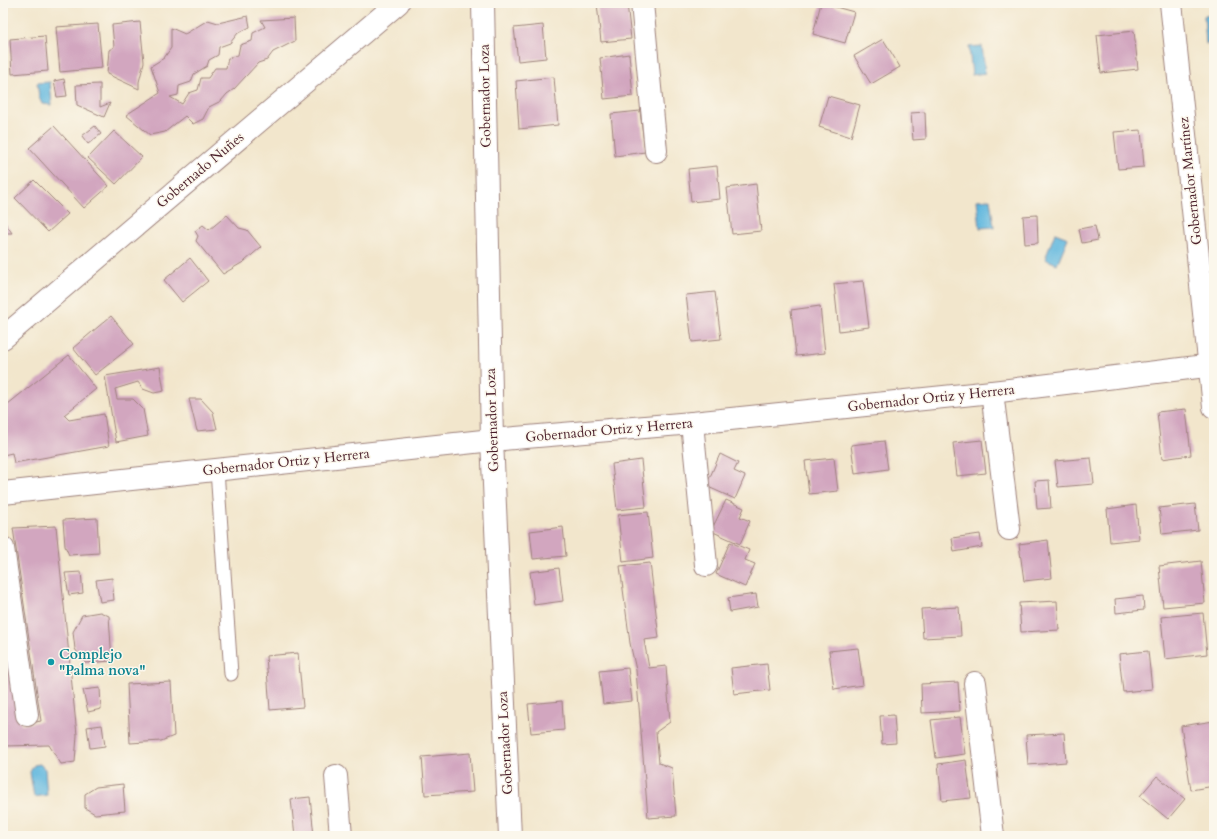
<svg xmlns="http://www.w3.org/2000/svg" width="1217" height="839" viewBox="0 0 1217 839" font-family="Cardo,serif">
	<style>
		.water { fill: #61b7de; stroke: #566b84 }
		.building { fill: #d2a6bf }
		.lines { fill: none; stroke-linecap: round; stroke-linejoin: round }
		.lane-casing { stroke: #9e827c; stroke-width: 15 }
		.street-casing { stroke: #9e827c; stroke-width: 24 }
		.lane { stroke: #fff; stroke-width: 13 }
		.street { stroke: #fff; stroke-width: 22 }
		.culture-dot { fill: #0f9aa8; stroke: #fbf7ec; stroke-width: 1.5 }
		.labels { text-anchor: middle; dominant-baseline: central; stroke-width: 3; stroke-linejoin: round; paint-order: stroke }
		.street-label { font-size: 14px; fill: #4a1f2b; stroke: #fbf7ec }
		.culture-label { font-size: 14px; font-weight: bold; fill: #0d838f; stroke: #fbf7ec; text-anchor: start }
	</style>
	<rect width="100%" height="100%" fill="#fbf7ec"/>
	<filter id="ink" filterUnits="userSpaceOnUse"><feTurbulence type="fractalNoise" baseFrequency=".025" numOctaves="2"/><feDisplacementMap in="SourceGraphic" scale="8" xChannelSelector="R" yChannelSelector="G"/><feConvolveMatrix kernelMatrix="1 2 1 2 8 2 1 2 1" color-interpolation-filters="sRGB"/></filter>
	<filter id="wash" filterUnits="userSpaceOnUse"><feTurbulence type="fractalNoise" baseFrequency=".012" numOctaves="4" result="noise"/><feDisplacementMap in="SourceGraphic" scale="16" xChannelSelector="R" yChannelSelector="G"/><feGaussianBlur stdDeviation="0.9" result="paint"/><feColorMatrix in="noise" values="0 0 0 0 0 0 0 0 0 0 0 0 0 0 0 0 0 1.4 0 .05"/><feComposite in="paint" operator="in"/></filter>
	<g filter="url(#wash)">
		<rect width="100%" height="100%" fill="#f2e6cc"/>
		<!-- water -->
		<g class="water">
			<polygon points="1214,15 1214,44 1206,44 1204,16"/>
			<polygon points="982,46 985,73 972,75 969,47"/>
			<polygon points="50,82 52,105 42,104 39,96 37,83"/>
			<polygon points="990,199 994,227 980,228 977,200"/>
			<polygon points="1055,233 1068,238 1057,264 1045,259"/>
			<polygon points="40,764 45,769 47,795 34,797 30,772 34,765"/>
		</g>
		<g id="blocks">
			<!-- building -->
			<g class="building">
				<polygon points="597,3 627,3 631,39 601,42"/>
				<polygon points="821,3 854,12 845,43 813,34"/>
				<polygon points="248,16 250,27 238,33 230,43 219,47 218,55 209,60 207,66 194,74 191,82 179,86 178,95 170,97 182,104 189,93 198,90 201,78 208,78 215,68 226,68 228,58 238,55 240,45 252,41 253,33 265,27 261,20 294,18 295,41 273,52 267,60 258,63 234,89 227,94 221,101 209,107 203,119 193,124 185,116 165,132 150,135 126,115 160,93 151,66 164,58 171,48 171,28 185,34 208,20 218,23"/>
				<polygon points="140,22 144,62 139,82 139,89 107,74 109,50 114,47 112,25"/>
				<polygon points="98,24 102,68 60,72 56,27"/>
				<polygon points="543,25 546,58 518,61 514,28"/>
				<polygon points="1134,31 1138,69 1101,73 1097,35"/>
				<polygon points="45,36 48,71 12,74 10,39"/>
				<polygon points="883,39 900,67 871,84 854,56"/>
				<polygon points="629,54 633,96 604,99 600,58"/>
				<polygon points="554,77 558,125 519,129 516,81"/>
				<polygon points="64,79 67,96 57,97 54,81"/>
				<polygon points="100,84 100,107 110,103 104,117 77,105 76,85"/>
				<polygon points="828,96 860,105 851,137 819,127"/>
				<polygon points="3,108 4,108 6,130 3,135"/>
				<polygon points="640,111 645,152 615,156 611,114"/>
				<polygon points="925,112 926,139 913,140 911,113"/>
				<polygon points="54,126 109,186 84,208 29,148"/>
				<polygon points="95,126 101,134 88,144 82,136"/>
				<polygon points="1141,130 1144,167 1118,169 1114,132"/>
				<polygon points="114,131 142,157 116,184 88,158"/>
				<polygon points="717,166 720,199 691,202 688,169"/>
				<polygon points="34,180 68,214 48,232 15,198"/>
				<polygon points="756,184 761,231 732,234 727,188"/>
				<polygon points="227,215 239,228 247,230 261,247 245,261 223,274 196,241 198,236 195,231 203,225 209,230"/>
				<polygon points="1037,215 1038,243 1025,244 1023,216"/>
				<polygon points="3,220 12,233 3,233"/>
				<polygon points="1095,226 1098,240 1082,243 1079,229"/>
				<polygon points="190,258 208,281 182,302 164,280"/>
				<polygon points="863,281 869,327 839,331 834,284"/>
				<polygon points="715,292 721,339 692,342 686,295"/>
				<polygon points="820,306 825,353 796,356 791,310"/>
				<polygon points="111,316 134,344 95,375 73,348"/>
				<polygon points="69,355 96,389 64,415 69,420 104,414 109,446 14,463 12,453 3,455 3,408"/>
				<polygon points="160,367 164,391 154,393 143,389 138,382 115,389 117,399 133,399 143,409 148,436 116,442 105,376"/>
				<polygon points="189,399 201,399 213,412 217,429 197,431"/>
				<polygon points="1186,409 1191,455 1162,459 1157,412"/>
				<polygon points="982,440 986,473 957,476 953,443"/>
				<polygon points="884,441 888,469 855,474 851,445"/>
				<polygon points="720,454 738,463 734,471 745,476 735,499 706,486"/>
				<polygon points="834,458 838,491 809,494 805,461"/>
				<polygon points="1091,458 1094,484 1058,487 1055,461"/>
				<polygon points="641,460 646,507 617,510 612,464"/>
				<polygon points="1049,480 1051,508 1037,509 1035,481"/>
				<polygon points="726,500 744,508 740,517 750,521 740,544 711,531"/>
				<polygon points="1195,504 1198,530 1162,534 1159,508"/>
				<polygon points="1136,505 1139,539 1110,542 1107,509"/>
				<polygon points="648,512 653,558 623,562 618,515"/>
				<polygon points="97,518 99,553 69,555 65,546 63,520"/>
				<polygon points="56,526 77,735 75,762 61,764 49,745 3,746 3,608 21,725 41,721 13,528"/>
				<polygon points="563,527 566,556 533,559 530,531"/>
				<polygon points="980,534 982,547 954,552 952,538"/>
				<polygon points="1048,540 1052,578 1024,581 1019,544"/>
				<polygon points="730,542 749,550 745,560 755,564 745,587 716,574"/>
				<polygon points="1201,561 1205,603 1163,607 1159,566"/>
				<polygon points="650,563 659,638 644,640 649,668 666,666 670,722 656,732 659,763 672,768 676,816 648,818 636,670 630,643 620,566"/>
				<polygon points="559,568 563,601 534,605 530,572"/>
				<polygon points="81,572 83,593 69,595 65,573"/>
				<polygon points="112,578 114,600 100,602 96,580"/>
				<polygon points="756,594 758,607 730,612 728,598"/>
				<polygon points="1143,596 1144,610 1116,613 1115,599"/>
				<polygon points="1057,601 1059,630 1021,632 1019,603"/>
				<polygon points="959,607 961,636 923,638 921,609"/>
				<polygon points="100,612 109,616 112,661 85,663 75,649 73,632 82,615"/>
				<polygon points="1203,613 1207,654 1165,659 1161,617"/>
				<polygon points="858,648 863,685 834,689 829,651"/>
				<polygon points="1148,651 1152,689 1123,692 1119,654"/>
				<polygon points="298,653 303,707 270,710 266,656"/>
				<polygon points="767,664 770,690 734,694 731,668"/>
				<polygon points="628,668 632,701 603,704 599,671"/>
				<polygon points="171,682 174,736 161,741 130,743 127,684"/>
				<polygon points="958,682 960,711 922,713 921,684"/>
				<polygon points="100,688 101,709 88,712 83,690"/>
				<polygon points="562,701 564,730 531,733 528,704"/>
				<polygon points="894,715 896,743 882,744 880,716"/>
				<polygon points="960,717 965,754 936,758 931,720"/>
				<polygon points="1214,721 1214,786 1191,790 1181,726"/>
				<polygon points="102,725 105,746 90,748 87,727"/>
				<polygon points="1064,733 1066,762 1028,765 1026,735"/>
				<polygon points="470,753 473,792 425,795 422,757"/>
				<polygon points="966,760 971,798 942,801 938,764"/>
				<polygon points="1157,776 1185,799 1168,819 1140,796"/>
				<polygon points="123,784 125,811 95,814 85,808 85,794 96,787"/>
				<polygon points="310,797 314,836 295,836 291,799"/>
			</g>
		</g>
	</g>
	<g filter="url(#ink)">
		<use href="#blocks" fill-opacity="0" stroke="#9e827c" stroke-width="1"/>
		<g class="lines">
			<!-- lane casing -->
			<g class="lane-casing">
				<polyline id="lane" points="217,470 231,674"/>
			</g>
			<!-- street casing -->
			<g class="street-casing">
				<g id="street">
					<polyline points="483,3 492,440 510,836"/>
					<polyline points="642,3 656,151"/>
					<polyline points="1171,3 1214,407"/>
					<polyline points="3,338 398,3"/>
					<polyline points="992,392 1009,529"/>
					<polyline points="692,423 706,565"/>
					<polyline points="3,493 492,440 692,423 992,392 1214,365"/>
					<polyline points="3,548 27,715"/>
					<polyline points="975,683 993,836"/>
					<polyline points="336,776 341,836"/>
				</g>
			</g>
			<!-- lane -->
			<use href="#lane" class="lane"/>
			<!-- street -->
			<use href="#street" class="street"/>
		</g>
	</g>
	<!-- markers -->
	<circle class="culture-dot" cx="51" cy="662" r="4"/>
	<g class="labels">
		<!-- street labels -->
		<g class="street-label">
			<text transform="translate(485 96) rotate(-91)">Gobernador Loza</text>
			<text transform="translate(200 170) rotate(-40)">Gobernado Nuñes</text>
			<text transform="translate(1190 181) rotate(-96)">Gobernador Martínez</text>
			<text transform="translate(931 398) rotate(-6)">Gobernador Ortiz y Herrera</text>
			<text transform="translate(492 420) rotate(-92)">Gobernador Loza</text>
			<text transform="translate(609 430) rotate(-5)">Gobernador Ortiz y Herrera</text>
			<text transform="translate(286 462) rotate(-6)">Gobernador Ortiz y Herrera</text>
			<text transform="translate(505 743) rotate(-93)">Gobernador Loza</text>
		</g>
		<!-- culture labels -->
		<g class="culture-label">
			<text x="59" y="654">Complejo<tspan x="59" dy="16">"Palma nova"</tspan></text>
		</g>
	</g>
	<!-- margin -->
	<rect width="1217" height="839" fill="none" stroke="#fbf7ec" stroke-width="16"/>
</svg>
